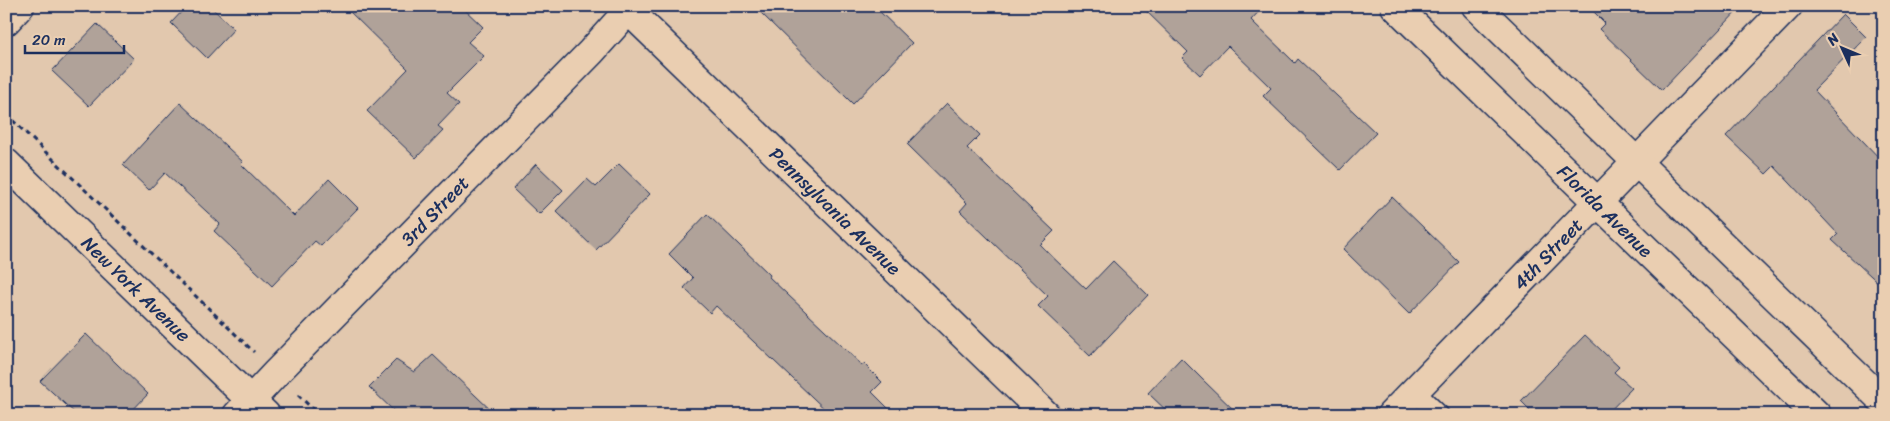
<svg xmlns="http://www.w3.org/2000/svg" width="1890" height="421" viewBox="0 0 1890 421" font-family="Sriracha,sans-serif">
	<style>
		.building { fill: #b0a299; stroke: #1b2f5e }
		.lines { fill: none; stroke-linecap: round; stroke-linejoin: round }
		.service-casing { stroke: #1b2f5e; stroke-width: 22 }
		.minor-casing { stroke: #1b2f5e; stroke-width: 31 }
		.secondary-casing { stroke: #1b2f5e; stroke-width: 31 }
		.path { stroke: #1b2f5e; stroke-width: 3; stroke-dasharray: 5 4; stroke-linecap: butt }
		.service { stroke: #eaceb1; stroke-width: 19 }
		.minor { stroke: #eaceb1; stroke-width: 28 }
		.secondary { stroke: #eaceb1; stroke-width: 28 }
		.labels { text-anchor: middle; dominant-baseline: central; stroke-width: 4; stroke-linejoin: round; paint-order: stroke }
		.street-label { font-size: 19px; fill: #1b2f5e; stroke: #eaceb1 }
	</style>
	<rect width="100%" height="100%" fill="#e2c8ae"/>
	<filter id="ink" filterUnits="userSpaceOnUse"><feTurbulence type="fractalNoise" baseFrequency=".02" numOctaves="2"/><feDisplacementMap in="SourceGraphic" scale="10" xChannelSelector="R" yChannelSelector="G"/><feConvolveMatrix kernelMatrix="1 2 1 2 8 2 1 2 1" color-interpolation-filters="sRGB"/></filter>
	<g filter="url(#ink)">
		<!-- building -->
		<g class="building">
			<polygon points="187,6 210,6 234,29 207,58 171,23"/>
			<polygon points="344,6 461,6 483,27 468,42 484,56 447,93 459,104 438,126 443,130 416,158 367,111 408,69"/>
			<polygon points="754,6 874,6 912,43 853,104"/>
			<polygon points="1141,6 1264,6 1251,20 1295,63 1298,59 1376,133 1340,170 1263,96 1271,88 1228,46 1200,75 1182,58 1188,52"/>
			<polygon points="1588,6 1742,6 1662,90 1599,29 1605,23"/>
			<polygon points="1843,14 1866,37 1814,90 1884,163 1884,288 1832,240 1838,234 1774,166 1766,174 1726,136"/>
			<polygon points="97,24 134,59 89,106 52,71"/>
			<polygon points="180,103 243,162 241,164 294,216 329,179 358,208 321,246 315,241 272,286 214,231 220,224 165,173 149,190 123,165"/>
			<polygon points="947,103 980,135 967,148 1054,231 1040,245 1086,289 1113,261 1148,295 1090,356 1038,306 1048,296 960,211 967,203 907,144"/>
			<polygon points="536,164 563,190 539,214 513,189"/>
			<polygon points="619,164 650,194 596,250 556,211 587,179 596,187"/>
			<polygon points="1392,197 1459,262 1409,314 1343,249"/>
			<polygon points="707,214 770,275 769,277 862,365 864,364 882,382 872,392 895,415 831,415 716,306 710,313 684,288 693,278 669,254"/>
			<polygon points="86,334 148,394 128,415 77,415 40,381"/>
			<polygon points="1585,335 1619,367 1614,372 1632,388 1606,415 1535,415 1521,401"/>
			<polygon points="433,355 496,415 398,415 369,387 396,360 414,372"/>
			<polygon points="1181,358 1202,379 1239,415 1171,415 1148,393"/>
		</g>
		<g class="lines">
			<!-- service casing -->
			<g class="service-casing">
				<polyline id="service" points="1414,391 1439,415"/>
			</g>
			<!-- minor casing -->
			<g class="minor-casing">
				<g id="minor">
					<polyline points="624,6 1046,415"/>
					<polyline points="6,21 20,6"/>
					<polyline points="6,163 266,415"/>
					<polyline points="237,415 276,373 591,52 632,6"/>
					<polyline points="1391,415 1788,6"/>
				</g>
			</g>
			<!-- secondary casing -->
			<g class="secondary-casing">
				<g id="secondary">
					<polyline points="1395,6 1817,415"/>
					<polyline points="1476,6 1884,402"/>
				</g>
			</g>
			<!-- path -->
			<g class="path">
				<polyline points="6,114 254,352"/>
				<polyline points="298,395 319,415"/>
			</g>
			<!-- service -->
			<use href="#service" class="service"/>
			<!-- minor -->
			<use href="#minor" class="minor"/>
			<!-- secondary -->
			<use href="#secondary" class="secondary"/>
		</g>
	</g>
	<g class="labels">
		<!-- street labels -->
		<g class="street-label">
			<text transform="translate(435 211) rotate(-46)">3rd Street</text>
			<text transform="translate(835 211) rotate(44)">Pennsylvania Avenue</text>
			<text transform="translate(1605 211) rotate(44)">Florida Avenue</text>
			<text transform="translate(1548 254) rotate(-46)">4th Street</text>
			<text transform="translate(136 289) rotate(44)">New York Avenue</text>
		</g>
	</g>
	<!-- margin -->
	<rect width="1890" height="421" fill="none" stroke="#eaceb1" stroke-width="25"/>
	<rect x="12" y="12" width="1865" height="396" fill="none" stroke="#1b2f5e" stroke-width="2" filter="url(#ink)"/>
	<!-- north arrow -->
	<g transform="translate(1842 48) rotate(314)" stroke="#eaceb1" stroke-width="4" paint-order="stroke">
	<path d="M0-4L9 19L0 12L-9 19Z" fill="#1b2f5e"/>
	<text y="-8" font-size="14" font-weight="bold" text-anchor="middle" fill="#1b2f5e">N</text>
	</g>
	<!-- scale -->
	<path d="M25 45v8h99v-8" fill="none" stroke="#1b2f5e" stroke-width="2.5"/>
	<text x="32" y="45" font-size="15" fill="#1b2f5e" stroke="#eaceb1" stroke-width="4" paint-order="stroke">20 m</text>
</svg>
